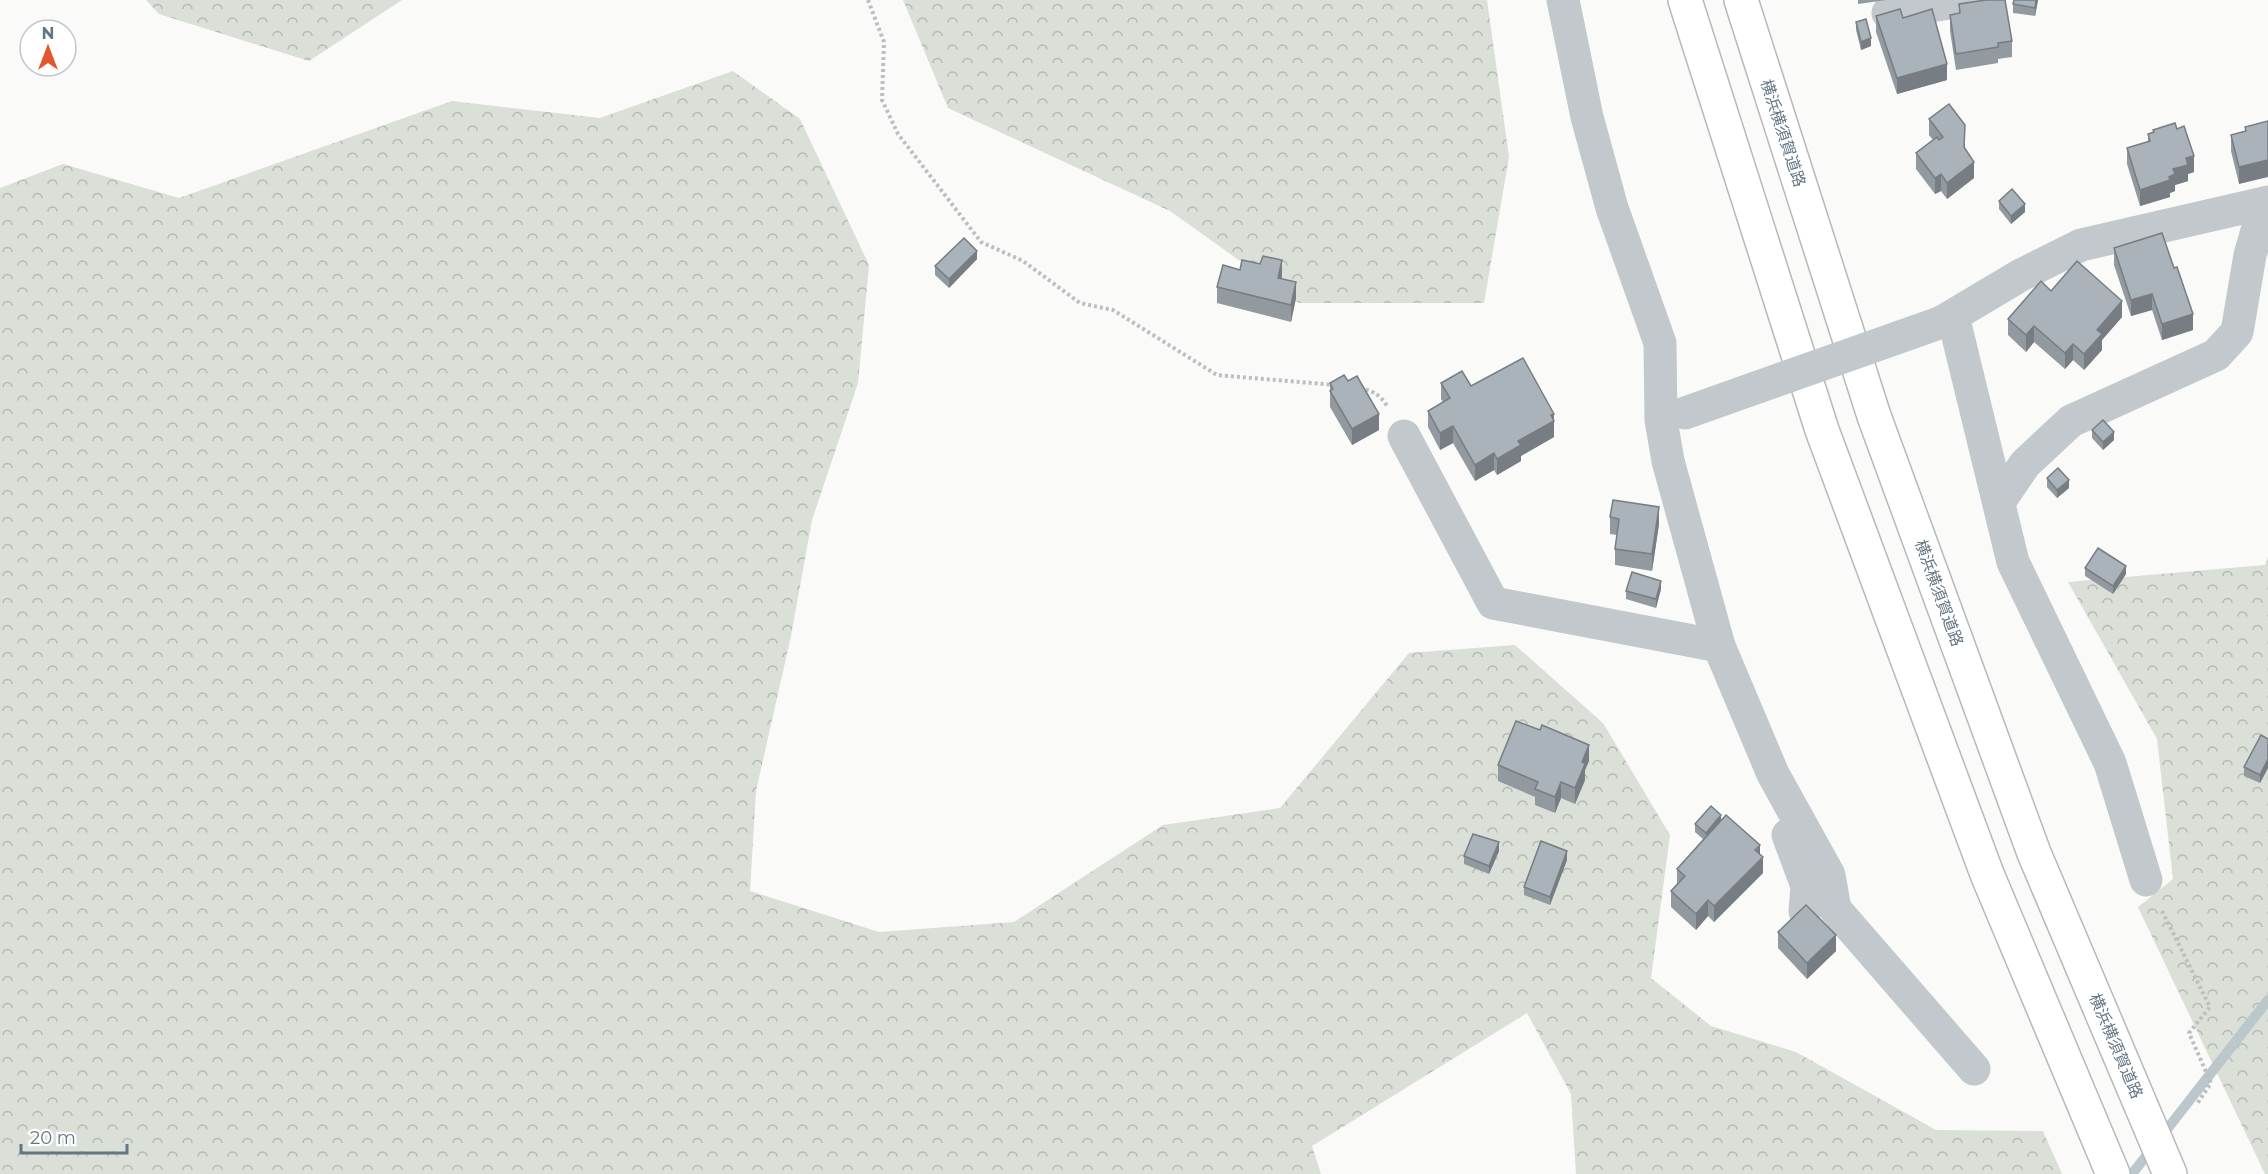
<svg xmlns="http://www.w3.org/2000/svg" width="2268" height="1174" viewBox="0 0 2268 1174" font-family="Montserrat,'Noto Sans JP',sans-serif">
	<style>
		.forest { fill: url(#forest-crowns) }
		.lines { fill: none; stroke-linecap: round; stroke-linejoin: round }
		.stream { stroke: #bbc7cb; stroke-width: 10 }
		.highway-casing { stroke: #b4b9bd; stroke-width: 36 }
		.path { stroke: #bbbfc2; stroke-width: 4; stroke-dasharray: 3 3; stroke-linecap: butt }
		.minor { stroke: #c3c8cc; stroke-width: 33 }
		.highway { stroke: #fff; stroke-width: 33 }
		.minor-bridge { stroke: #c3c8cc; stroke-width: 33 }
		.wall { fill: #929a9f }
		.shaded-wall { fill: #777d82 }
		.building { fill: #aab3b9; stroke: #777d82; stroke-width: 1.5 }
		.labels { text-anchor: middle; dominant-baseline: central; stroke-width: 6; stroke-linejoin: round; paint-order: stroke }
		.street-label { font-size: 16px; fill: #657683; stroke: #fff }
	</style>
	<defs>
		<pattern id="forest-crowns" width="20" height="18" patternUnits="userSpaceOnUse" patternTransform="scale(1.5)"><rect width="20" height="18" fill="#dadfd7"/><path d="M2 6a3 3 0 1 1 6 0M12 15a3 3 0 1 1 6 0" fill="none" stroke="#b4b9b4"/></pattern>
	</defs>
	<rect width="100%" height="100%" fill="#fafaf8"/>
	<!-- forest -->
	<g class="forest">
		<polygon points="146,0 402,0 309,61 159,14"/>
		<polygon points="903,0 1487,0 1509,157 1484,303 1299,303 1170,211 948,108"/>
		<polygon points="733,71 800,119 869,265 858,383 812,520 791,636 756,791 750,891 879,932 1014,922 1163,825 1280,808 1409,653 1515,645 1603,723 1670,835 1651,978 1711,1026 1796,1052 1936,1130 2043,1131 2062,1174 1576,1174 1571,1094 1527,1013 1312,1146 1321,1174 0,1174 0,188 63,164 179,198 452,101 600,118"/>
		<polygon points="2268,557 2268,1174 2265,1174 2138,907 2173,879 2157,739 2068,582 2265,565"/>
	</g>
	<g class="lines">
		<!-- stream -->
		<polyline class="stream" points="2132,1174 2268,1000"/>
		<!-- highway casing -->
		<g class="highway-casing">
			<g id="highway">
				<polyline points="1685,0 1822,430 1987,874 2113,1174"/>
				<polyline points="1741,0 1874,416 2034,853 2170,1174"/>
			</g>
		</g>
		<!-- path -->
		<g class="path">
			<polyline points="868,0 884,42 882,100 898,134 981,242 1023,261 1080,303 1113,310 1217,375 1334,385"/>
			<path d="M1360,388C1372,390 1380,395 1387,406"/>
			<polyline points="2162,911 2210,1007 2189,1033 2211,1083 2197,1104"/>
		</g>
		<!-- minor -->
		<g class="minor">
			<polyline points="1563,0 1587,117 1612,208 1660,343 1661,420 1668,461 1719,646 1773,774 1829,875 1835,909 1974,1069"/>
			<polyline points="1888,13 1968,0"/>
			<polyline points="1953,316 2013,562 2110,763 2146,880"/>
			<polyline points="1942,322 2021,275 2081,245 2268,202"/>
			<polyline points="1404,436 1493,603 1719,646"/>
			<polyline points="1999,502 2025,464 2071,421 2216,355 2237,332 2250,255 2265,203"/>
			<polyline points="1788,835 1807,886 1805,911"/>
		</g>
		<!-- highway -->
		<use href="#highway" class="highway"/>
		<!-- minor-bridge -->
		<polyline class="minor-bridge" points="1685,413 1942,322"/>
	</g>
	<!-- wall -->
	<g class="wall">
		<polygon points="1858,0 1887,0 1858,4"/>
		<polygon points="2038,0 2035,16 2013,13 2013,4"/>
		<polygon points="1959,4 2012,41 2012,57 1998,59 1998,63 1956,70 1950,31 1950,15 1959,13"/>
		<polygon points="1876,16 1903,18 1947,80 1897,94 1876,32"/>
		<polygon points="1856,22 1871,46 1861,50 1856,30"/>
		<polygon points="1929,119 1965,141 1965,149 1974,178 1947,199 1941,191 1935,194 1916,169 1916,153 1933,140 1929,135"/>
		<polygon points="2268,121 2239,184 2231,151 2231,135 2245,131 2245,127"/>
		<polygon points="2153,130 2194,172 2188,174 2188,181 2175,185 2175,191 2170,193 2170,197 2140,206 2127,164 2127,148 2148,142 2148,134 2153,133"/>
		<polygon points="1999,201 2025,212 2011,224 1999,209"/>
		<polygon points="2114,248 2193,330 2162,340 2152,310 2131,316 2114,265"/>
		<polygon points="977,259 949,288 935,275 935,266"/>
		<polygon points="1240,270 1282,276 1281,279 1296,298 1291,322 1217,303 1217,287"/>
		<polygon points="2051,291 2122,317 2102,340 2102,350 2084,370 2073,360 2065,369 2034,342 2026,352 2008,335 2008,319"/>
		<polygon points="1348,381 1379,430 1352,445 1330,407 1330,383"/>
		<polygon points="1441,383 1471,386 1554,420 1554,437 1521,456 1521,461 1497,475 1494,470 1475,481 1453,443 1440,450 1428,427 1428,411 1443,402 1441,399"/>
		<polygon points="2092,430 2114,440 2103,450 2092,438"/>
		<polygon points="2047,478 2069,488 2057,498 2047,487"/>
		<polygon points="1610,517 1659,524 1652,571 1615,565 1615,549 1617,535 1610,534"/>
		<polygon points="2085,568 2126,574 2113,594 2085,576"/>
		<polygon points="1661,589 1656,608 1626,599 1626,591"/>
		<polygon points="2268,739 2268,768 2260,783 2244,776 2244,767"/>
		<polygon points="1589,761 1585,770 1585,780 1575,804 1561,798 1555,813 1535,805 1535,797 1498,781 1498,765"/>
		<polygon points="1721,820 1760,855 1763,873 1714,922 1708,916 1696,930 1671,907 1671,891 1677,884 1677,869 1703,839 1695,832 1695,824"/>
		<polygon points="1499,851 1489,874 1464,864 1464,856"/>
		<polygon points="1567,860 1550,905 1524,895 1524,887"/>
		<polygon points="1778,932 1836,951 1807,979 1778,948"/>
	</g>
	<!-- shaded-wall -->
	<g class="shaded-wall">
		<polygon points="2036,0 2038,0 2035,16 2035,8"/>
		<polygon points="1871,38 1871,46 1861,50 1861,42"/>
		<polygon points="1947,64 1947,80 1897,94 1897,78"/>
		<polygon points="2194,156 2194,172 2188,174 2188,181 2175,185 2175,191 2170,193 2170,197 2140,206 2140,190 2169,177 2173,169 2186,158"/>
		<polygon points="2268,160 2268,177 2239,184 2239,167"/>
		<polygon points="1974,162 1974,178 1947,199 1947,183"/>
		<polygon points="1941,174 1941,191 1935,194 1935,178"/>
		<polygon points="2025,204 2025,212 2011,224 2011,216"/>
		<polygon points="977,251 977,259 949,288 949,279"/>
		<polygon points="1282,260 1282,276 1278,294 1278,278"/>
		<polygon points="1296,282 1296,298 1291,322 1291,305"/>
		<polygon points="2152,294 2152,310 2131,316 2131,300"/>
		<polygon points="2122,301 2122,317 2102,340 2102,350 2084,370 2084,354 2097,330"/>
		<polygon points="2193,314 2193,330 2162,340 2162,324"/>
		<polygon points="2034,326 2034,342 2026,352 2026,335"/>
		<polygon points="2073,344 2073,360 2065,369 2065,353"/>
		<polygon points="1379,414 1379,430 1352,445 1352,429"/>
		<polygon points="1554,414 1554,437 1521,456 1521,461 1497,475 1497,459 1551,415"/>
		<polygon points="1453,426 1453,443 1440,450 1440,433"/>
		<polygon points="2114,432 2114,440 2103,450 2103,442"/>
		<polygon points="1494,453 1494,470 1475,481 1475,465"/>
		<polygon points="2069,480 2069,488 2057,498 2057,490"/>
		<polygon points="1659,507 1659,524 1652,571 1652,554"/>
		<polygon points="2126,566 2126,574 2113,594 2113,586"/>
		<polygon points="1661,581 1661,589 1656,608 1656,599"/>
		<polygon points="1589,745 1589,761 1585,770 1585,780 1575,804 1575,788 1582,762"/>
		<polygon points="2268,759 2268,768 2260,783 2260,775"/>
		<polygon points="1561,782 1561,798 1555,813 1555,797"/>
		<polygon points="1721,815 1721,824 1706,841 1706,833"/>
		<polygon points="1499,842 1499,851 1489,874 1489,866"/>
		<polygon points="1760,845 1760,859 1763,857 1763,873 1714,922 1714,906"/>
		<polygon points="1567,851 1567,860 1550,905 1550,897"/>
		<polygon points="1708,900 1708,916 1696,930 1696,914"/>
		<polygon points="1836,935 1836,951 1807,979 1807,963"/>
	</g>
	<!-- building -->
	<g class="building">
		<polygon points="1986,0 2005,0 2012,41 1998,43 1998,47 1956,54 1950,15 1960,13 1959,4"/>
		<polygon points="2014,0 2036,0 2035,8 2013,4"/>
		<polygon points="1900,9 1903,18 1932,9 1947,64 1897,78 1876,16"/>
		<polygon points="1866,19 1871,38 1861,42 1856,22"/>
		<polygon points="1949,104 1965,125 1964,147 1974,162 1947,183 1941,174 1935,178 1916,153 1937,137 1939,140 1943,137 1929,119"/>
		<polygon points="2268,121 2268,160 2239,167 2231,135 2246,131 2245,127"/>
		<polygon points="2175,123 2177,129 2184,126 2194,156 2186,158 2188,165 2173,169 2175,174 2169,177 2170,180 2140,190 2127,148 2150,141 2148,134 2154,132 2153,130"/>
		<polygon points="2012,189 2025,204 2011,216 1999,201"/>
		<polygon points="2162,233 2174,268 2177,267 2193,314 2162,324 2152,294 2131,300 2114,248"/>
		<polygon points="964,238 977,251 949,279 935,266"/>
		<polygon points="1263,256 1282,260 1278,278 1296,282 1291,305 1217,287 1223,265 1240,270 1242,260 1260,264"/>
		<polygon points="2077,261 2122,301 2097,330 2102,334 2084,354 2073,344 2065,353 2034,326 2026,335 2008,319 2041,281 2051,291"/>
		<polygon points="1523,358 1554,414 1551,415 1554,421 1518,441 1521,445 1497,459 1494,453 1475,465 1453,426 1440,433 1428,411 1450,398 1441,383 1462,371 1471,386"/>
		<polygon points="1344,375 1348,381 1357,376 1379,414 1352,429 1330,391 1333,389 1330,383"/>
		<polygon points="2103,420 2114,432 2103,442 2092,430"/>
		<polygon points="2058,468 2069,480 2057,490 2047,478"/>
		<polygon points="1613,500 1659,507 1652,554 1615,549 1619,519 1610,517"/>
		<polygon points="2098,548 2126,566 2113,586 2085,568"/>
		<polygon points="1632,572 1661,581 1656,599 1626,591"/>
		<polygon points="1516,721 1540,730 1542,725 1589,745 1582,762 1585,764 1575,788 1561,782 1555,797 1535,789 1538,782 1498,765"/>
		<polygon points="2261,735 2268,739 2268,759 2260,775 2244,767"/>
		<polygon points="1711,806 1721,815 1706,833 1695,824"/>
		<polygon points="1726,815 1760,845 1755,850 1763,857 1714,906 1708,900 1696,914 1671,891 1685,876 1677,869"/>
		<polygon points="1473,834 1499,842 1489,866 1464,856"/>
		<polygon points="1541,841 1567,851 1550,897 1524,887"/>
		<polygon points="1806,905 1836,935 1807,963 1778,932"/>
	</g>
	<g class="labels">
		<!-- street labels -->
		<g class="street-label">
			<text transform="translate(1783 133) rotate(72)">横浜横須賀道路</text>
			<text transform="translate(1939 593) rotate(70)">横浜横須賀道路</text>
			<text transform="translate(2116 1046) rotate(67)">横浜横須賀道路</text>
		</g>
	</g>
	<!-- north arrow -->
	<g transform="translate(48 48)"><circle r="28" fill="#ffffff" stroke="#c1c8cd" stroke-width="1.5"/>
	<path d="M0-4.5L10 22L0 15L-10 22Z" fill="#e4572e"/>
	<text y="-9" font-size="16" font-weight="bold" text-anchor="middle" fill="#657683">N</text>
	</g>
	<!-- scale -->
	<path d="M21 1144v9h106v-9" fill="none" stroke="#657683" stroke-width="3"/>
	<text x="30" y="1144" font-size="18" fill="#657683" stroke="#ffffff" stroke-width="4.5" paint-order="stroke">20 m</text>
</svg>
